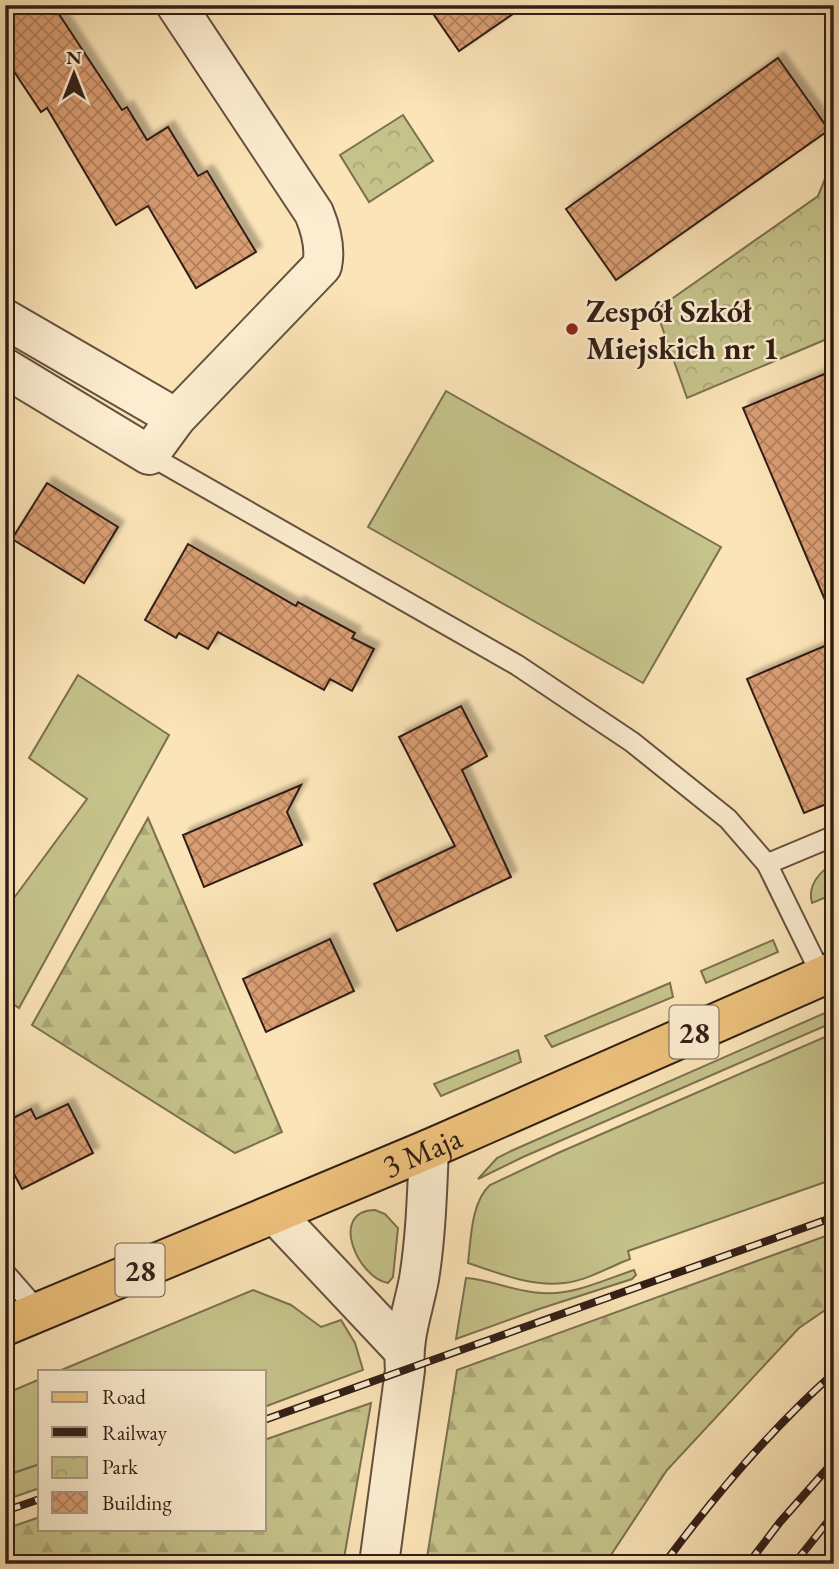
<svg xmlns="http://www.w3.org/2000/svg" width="839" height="1569" viewBox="0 0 839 1569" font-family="'EB Garamond',serif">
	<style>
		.grass { fill: #c5c28a; stroke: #7b7050; stroke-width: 2 }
		.forest { fill: url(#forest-firs); stroke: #7b7050; stroke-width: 2 }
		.park { fill: url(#park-crowns); stroke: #7b7050; stroke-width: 2 }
		.building { fill: url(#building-cross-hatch); stroke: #311e16; stroke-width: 2; filter: url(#shadow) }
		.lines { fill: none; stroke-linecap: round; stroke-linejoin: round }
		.service-casing { stroke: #64503e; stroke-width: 23 }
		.minor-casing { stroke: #64503e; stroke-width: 42 }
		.tertiary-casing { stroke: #64503e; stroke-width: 42 }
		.primary-casing { stroke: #311e16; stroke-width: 42 }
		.service { stroke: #fcedd0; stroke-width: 19 }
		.minor { stroke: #fcedd0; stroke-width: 38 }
		.tertiary { stroke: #fcedd0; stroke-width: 38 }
		.primary { stroke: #eec27c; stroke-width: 38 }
		.rail-casing { stroke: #311e16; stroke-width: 8 }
		.rail { stroke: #fcedd0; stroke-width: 5; stroke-dasharray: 16; stroke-linecap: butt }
		.poi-dot { fill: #8f2418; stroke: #fcedd0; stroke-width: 2.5 }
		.labels { text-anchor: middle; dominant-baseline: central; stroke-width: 5; stroke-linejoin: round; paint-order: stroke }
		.shield { fill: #fcedd0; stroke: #6e5c4e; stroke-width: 2 }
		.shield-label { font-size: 30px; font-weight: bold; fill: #311e16 }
		.poi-label { font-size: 32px; font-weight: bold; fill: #311e16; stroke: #fcedd0; text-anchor: start }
		.street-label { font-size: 32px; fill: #311e16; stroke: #fcedd0 }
	</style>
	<defs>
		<pattern id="forest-firs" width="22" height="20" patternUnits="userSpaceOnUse" patternTransform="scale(1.75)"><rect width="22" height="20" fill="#c5c28a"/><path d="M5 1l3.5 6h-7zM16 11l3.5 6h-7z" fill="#aaa676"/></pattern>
		<pattern id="park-crowns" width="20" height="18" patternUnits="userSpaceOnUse" patternTransform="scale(1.75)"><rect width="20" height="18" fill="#c5c28a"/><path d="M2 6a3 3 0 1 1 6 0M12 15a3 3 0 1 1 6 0" fill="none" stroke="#aaa676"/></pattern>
		<pattern id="building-cross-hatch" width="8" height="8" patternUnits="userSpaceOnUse" patternTransform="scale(1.75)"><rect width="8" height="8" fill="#da9e73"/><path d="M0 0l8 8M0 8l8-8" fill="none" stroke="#b1805d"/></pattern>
		<filter id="shadow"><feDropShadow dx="6" dy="-6" stdDeviation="2" flood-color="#0004"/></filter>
	</defs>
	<rect width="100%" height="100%" fill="#fbe4b7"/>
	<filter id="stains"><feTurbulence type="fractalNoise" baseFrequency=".00286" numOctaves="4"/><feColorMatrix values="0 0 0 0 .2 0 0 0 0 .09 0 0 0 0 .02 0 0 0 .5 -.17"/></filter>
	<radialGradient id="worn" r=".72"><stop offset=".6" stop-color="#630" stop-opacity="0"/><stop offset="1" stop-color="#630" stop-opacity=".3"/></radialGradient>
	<!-- grass -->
	<g class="grass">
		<polygon points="446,391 721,547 643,683 368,527"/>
		<polygon points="78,675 169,735 19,1008 5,999 5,898 11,902 87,799 29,758"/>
		<path d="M834,863V894L812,903C807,886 819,872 834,863Z"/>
		<polygon points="773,940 778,952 706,983 701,971"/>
		<polygon points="670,983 673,997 552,1047 545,1036"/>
		<polygon points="834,1009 834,1022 523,1157 478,1179 497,1158 511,1151"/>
		<path d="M834,1033V1179L628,1251L630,1259C609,1267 586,1281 564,1283C530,1287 499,1273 468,1263C471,1239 471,1202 490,1185L558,1153Z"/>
		<polygon points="518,1050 521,1062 441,1096 434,1084"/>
		<path d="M375,1210L385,1214L398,1228L393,1277L388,1283C358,1278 328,1211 375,1210Z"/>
		<path d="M634,1270L636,1275L632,1279L539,1309L456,1339L466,1278C492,1280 516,1292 542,1293C572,1296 606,1279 634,1270Z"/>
		<polygon points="253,1290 291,1305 321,1327 341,1320 355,1343 363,1370 264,1407 264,1371 59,1371"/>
		<polygon points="40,1379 40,1464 5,1476 5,1394"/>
	</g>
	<!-- forest -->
	<g class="forest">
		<polygon points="148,818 282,1132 235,1153 32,1025"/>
		<polygon points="834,1233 834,1304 799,1328 667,1470 605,1564 426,1564 457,1370"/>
		<polygon points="371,1403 343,1564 141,1564 131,1556 108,1564 5,1564 5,1529 40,1517 40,1529 264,1529 264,1440"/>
		<polygon points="40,1464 40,1488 5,1500 5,1476"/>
	</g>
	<!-- park -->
	<g class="park">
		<polygon points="403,115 433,161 369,202 340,155"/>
		<polygon points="834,157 834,336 687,398 656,310 818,196"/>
	</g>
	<!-- building -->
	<g class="building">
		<polygon points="5,5 53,5 122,110 127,107 147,140 168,127 198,176 207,171 256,252 196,288 148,206 116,225 47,108 41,112 5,58"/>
		<polygon points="427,5 526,5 459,51"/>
		<polygon points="778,58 829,130 616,280 566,209"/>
		<polygon points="834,370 834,621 743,408"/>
		<polygon points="47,483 118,527 84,583 12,539"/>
		<polygon points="188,544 296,606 298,602 355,633 352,638 374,649 352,691 330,679 324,690 218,632 208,649 179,633 176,638 145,620"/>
		<polygon points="834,642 834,801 804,813 747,679"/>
		<polygon points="461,706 487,756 462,770 511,877 397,931 374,884 455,846 399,737"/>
		<polygon points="301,785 287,812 302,845 204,887 183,835"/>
		<polygon points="330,939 354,991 266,1032 243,979"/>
		<polygon points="68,1104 93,1153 22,1189 5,1157 5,1122 31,1109 36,1119"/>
	</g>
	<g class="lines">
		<!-- service casing -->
		<g class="service-casing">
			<g id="service">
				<polyline points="149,455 517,665 632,742 728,819 767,864 822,976"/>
				<polyline points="767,864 834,836"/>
				<polyline points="5,1273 39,1312"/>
			</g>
		</g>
		<!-- minor casing -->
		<g class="minor-casing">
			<g id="minor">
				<polyline points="5,319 176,418"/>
				<path d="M5,368L149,455L176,418L322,266C326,248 321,230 314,213L176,5"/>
			</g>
		</g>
		<!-- tertiary casing -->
		<g class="tertiary-casing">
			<g id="tertiary">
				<polyline points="275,1214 403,1350"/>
				<path d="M379,1564L405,1370C402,1338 413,1311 419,1279C426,1236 427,1192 429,1149"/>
			</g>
		</g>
		<!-- primary casing -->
		<g class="primary-casing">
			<g id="primary">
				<path id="s1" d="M5,1326L429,1149L834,971"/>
			</g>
		</g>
		<!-- service -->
		<use href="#service" class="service"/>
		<!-- minor -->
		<use href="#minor" class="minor"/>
		<!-- tertiary -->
		<use href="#tertiary" class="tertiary"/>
		<!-- primary -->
		<use href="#primary" class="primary"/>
		<!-- rail casing -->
		<g class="rail-casing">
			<g id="rail">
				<polyline points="264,1420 834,1217"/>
				<polyline points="5,1511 40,1499"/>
				<path d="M664,1564C715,1495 770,1430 834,1373"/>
				<polyline points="748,1564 780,1522 834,1461"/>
				<polyline points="794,1564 834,1514"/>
			</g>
		</g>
		<!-- rail -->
		<use href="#rail" class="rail"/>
	</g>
	<!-- markers -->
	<circle class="poi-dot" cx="572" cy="329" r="7"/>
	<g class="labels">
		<!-- shield labels -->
		<g class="shield">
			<rect x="669.5" y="1005.5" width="49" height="53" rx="5"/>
			<rect x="115.5" y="1243.5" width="49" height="53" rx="5"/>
		</g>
		<g class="shield-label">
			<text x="694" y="1032">28</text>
			<text x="140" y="1270">28</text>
		</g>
		<!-- poi labels -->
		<g class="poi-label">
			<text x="586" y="311">Zespół Szkół<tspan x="586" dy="37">Miejskich nr 1</tspan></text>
		</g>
		<!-- street labels -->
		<g class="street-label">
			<text stroke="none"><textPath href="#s1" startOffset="452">3 Maja</textPath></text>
		</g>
	</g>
	<!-- margin -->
	<rect width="839" height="1569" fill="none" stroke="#fbe4b7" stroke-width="28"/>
	<rect x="7" y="7" width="825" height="1555" fill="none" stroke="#311e16" stroke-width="3.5"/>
	<rect x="14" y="14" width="811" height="1541" fill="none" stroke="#311e16" stroke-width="2"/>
	<!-- legend -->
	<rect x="38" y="1370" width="228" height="161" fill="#fcedd0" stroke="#ab9a86" stroke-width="2"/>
	<rect x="52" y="1392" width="35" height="10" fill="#eec27c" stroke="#ab9a86" stroke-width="2"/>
	<text x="102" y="1404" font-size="21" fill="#311e16">Road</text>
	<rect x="52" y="1427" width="35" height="10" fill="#311e16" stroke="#ab9a86" stroke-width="2"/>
	<text x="102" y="1440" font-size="21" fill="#311e16">Railway</text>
	<rect x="52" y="1457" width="35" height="21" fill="url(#park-crowns)" stroke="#ab9a86" stroke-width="2"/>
	<text x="102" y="1474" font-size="21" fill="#311e16">Park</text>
	<rect x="52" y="1492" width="35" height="21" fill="url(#building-cross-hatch)" stroke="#ab9a86" stroke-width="2"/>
	<text x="102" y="1510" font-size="21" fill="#311e16">Building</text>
	<!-- north arrow -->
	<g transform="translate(74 74)" stroke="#fcedd0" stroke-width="5" paint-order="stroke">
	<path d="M0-5L12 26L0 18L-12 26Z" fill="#311e16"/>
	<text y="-10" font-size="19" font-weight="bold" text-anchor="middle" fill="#311e16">N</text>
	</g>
	<rect width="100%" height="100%" filter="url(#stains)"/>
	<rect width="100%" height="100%" fill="url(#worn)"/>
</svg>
